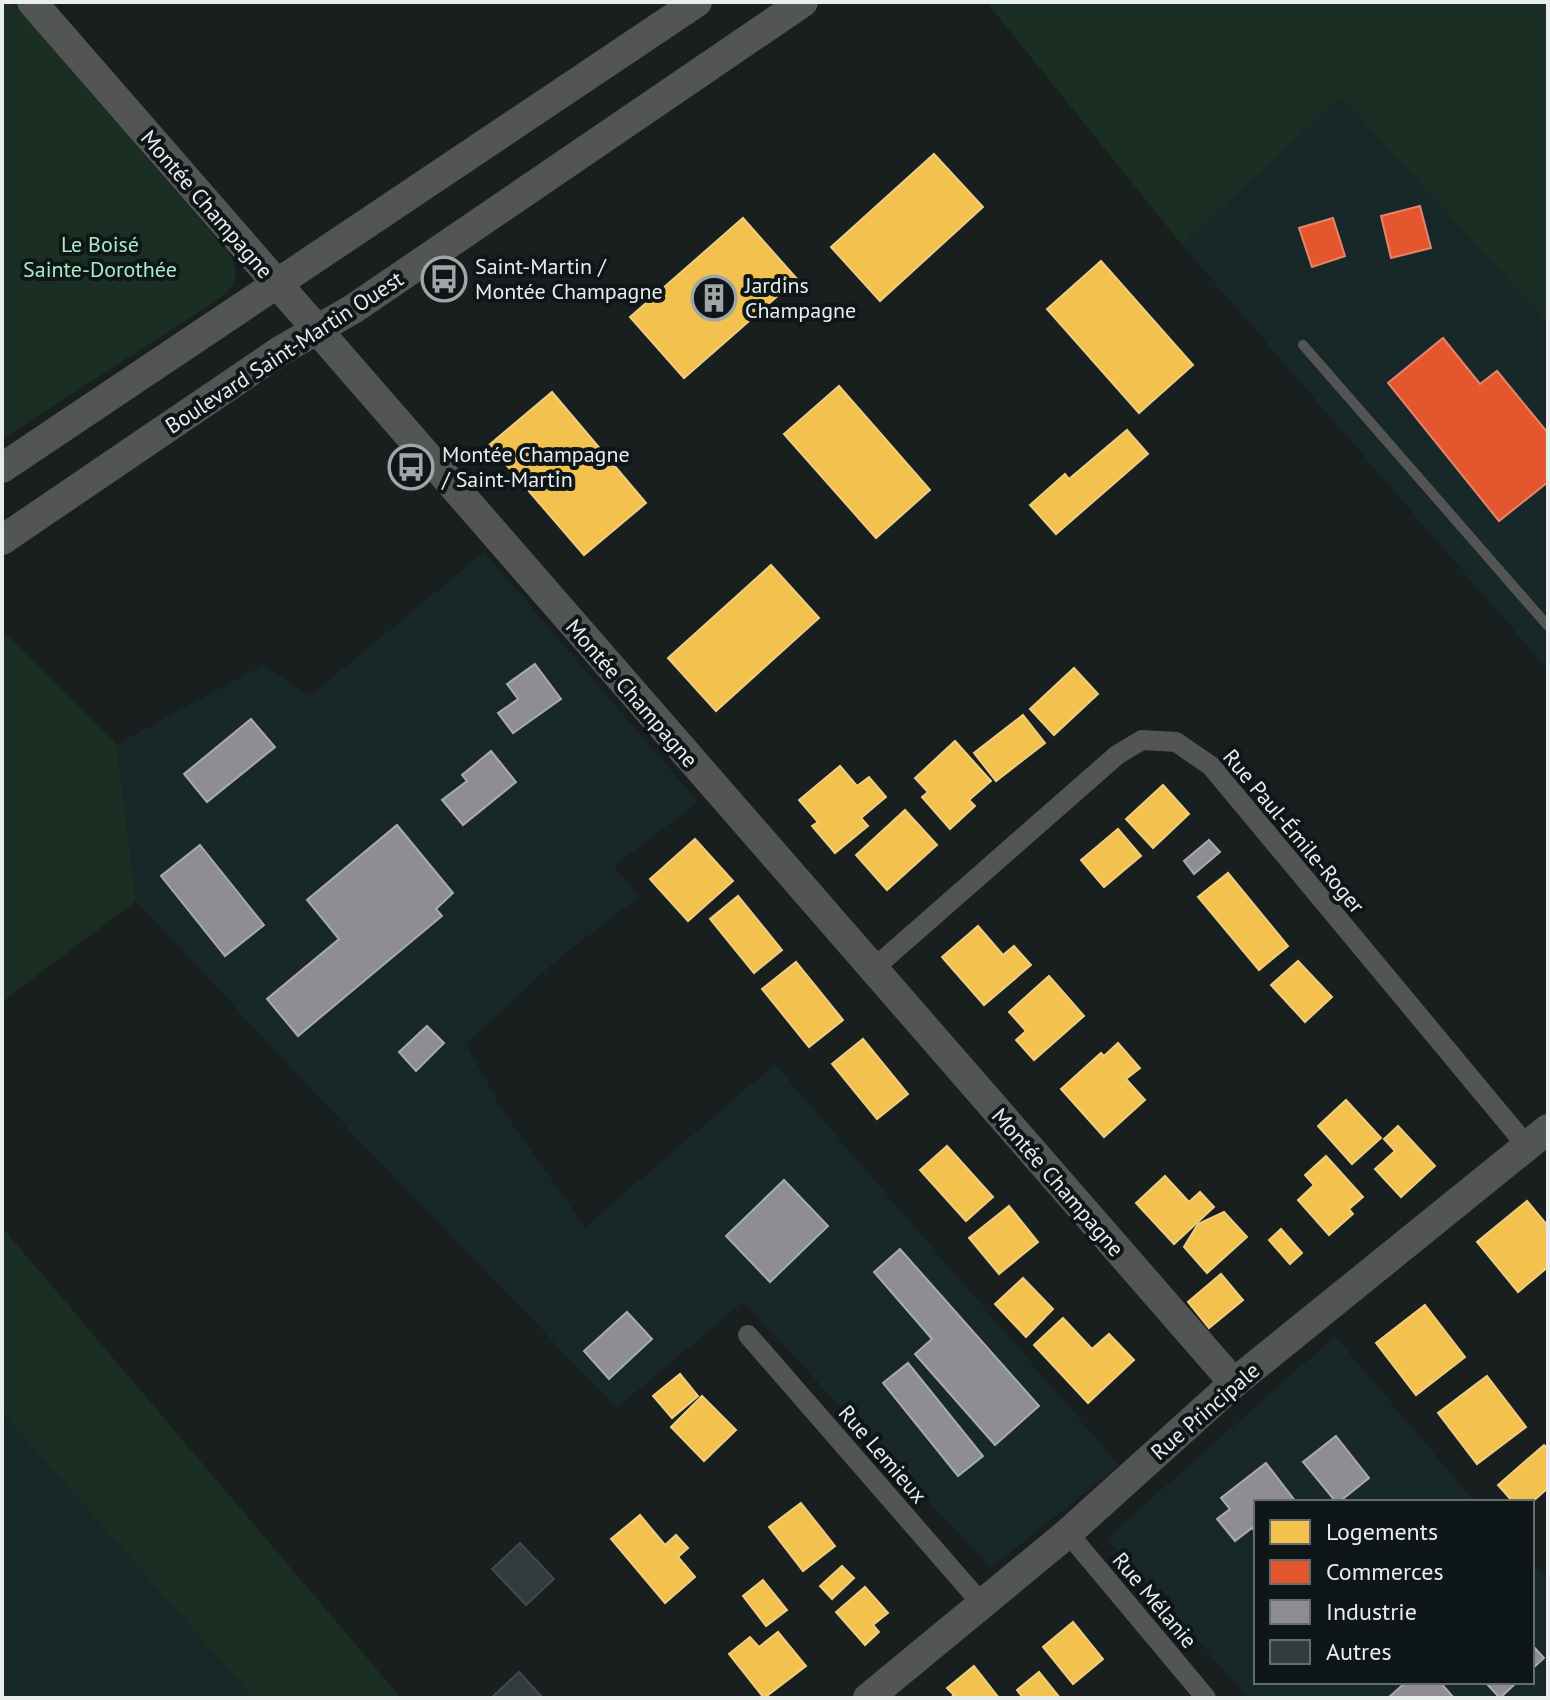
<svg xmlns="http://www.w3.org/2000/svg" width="1550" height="1700" viewBox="0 0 1550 1700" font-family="'PT Sans',sans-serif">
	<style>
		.built { fill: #182728 }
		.green { fill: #1b2e23 }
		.homes { fill: #f2c14e; stroke: #efce7e; stroke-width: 2 }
		.shops { fill: #e4572e; stroke: #e58468; stroke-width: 2 }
		.industry { fill: #8d8d92; stroke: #a8aaae; stroke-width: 2 }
		.building { fill: #313c3e; stroke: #454849; stroke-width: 2 }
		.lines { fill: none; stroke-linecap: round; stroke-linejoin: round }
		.lane { stroke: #535555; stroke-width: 10 }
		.street { stroke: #535555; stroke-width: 20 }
		.secondary { stroke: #535555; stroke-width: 30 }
		.labels { text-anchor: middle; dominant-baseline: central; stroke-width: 8; stroke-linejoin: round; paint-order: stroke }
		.street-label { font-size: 22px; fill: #e8edee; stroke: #0e1617 }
		.park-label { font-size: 22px; fill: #a8ebc4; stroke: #0e1617 }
		.poi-label { font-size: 22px; fill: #e8edee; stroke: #0e1617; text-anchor: start }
	</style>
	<rect width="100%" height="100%" fill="#191e1e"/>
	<!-- built -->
	<g class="built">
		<polygon points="1341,96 1548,323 1548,670 1182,245"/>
		<polygon points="484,552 698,802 614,866 639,897 558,959 466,1044 500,1106 585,1227 775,1064 1119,1465 991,1568 743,1302 617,1408 353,1134 136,901 117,744 263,665 310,696"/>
		<polygon points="1335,1336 1475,1502 1256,1502 1256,1682 1532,1682 1532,1564 1548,1579 1548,1698 1249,1698 1106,1539"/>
		<polygon points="2,1412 253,1698 2,1698"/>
	</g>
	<!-- green -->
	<g class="green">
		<path d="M2,2H11L27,18L227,251C240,269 238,282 222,297L2,439Z"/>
		<polygon points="992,2 1548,2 1548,323 1341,97 1182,245 989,5"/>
		<polygon points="2,631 117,744 136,901 2,1002"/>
		<polygon points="2,1227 401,1698 253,1698 2,1412"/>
	</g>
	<!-- homes -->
	<g class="homes">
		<polygon points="934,154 983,207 880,301 831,247"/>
		<polygon points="743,218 797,279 684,378 630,317"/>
		<polygon points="1101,261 1193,365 1139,413 1047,309"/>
		<polygon points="839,386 930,490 876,538 784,434"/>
		<polygon points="552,392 646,503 584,555 489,445"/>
		<polygon points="1127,430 1148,454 1056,534 1030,505 1065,474 1069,479"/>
		<polygon points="771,565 819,618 716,711 668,658"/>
		<polygon points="1074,668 1098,694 1054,735 1030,709"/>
		<polygon points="1023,715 1045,743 996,781 974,753"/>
		<polygon points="955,741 991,781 969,800 975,806 950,829 922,797 928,792 915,778"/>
		<polygon points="840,766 857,786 869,777 886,797 861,818 868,826 835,853 812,826 818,822 799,800"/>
		<polygon points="1163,785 1189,814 1153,848 1126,819"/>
		<polygon points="905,810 937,845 887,890 856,855"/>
		<polygon points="1118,829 1141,856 1104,887 1081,860"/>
		<polygon points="695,839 733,881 688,921 650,879"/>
		<polygon points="1228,873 1288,946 1259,970 1198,897"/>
		<polygon points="738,896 782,950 754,973 710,919"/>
		<polygon points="978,926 1003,955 1014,946 1031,965 984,1005 942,957"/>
		<polygon points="1298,961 1332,997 1305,1022 1271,985"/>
		<polygon points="796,962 843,1020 809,1047 762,989"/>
		<polygon points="1049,976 1084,1016 1034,1060 1016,1040 1026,1031 1009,1012"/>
		<polygon points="863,1039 908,1094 877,1119 832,1064"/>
		<polygon points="1118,1043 1140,1068 1126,1079 1145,1100 1104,1137 1061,1089 1101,1053 1104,1056"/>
		<polygon points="1346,1100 1381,1138 1352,1164 1318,1126"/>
		<polygon points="1398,1126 1435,1166 1401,1197 1375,1169 1395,1151 1384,1139"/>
		<polygon points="947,1146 993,1197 966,1221 920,1170"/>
		<polygon points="1326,1156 1363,1197 1349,1209 1353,1214 1329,1235 1298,1200 1314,1185 1305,1175"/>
		<polygon points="1165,1176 1189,1202 1200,1192 1214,1207 1174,1244 1136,1203"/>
		<polygon points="1527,1201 1548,1226 1548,1267 1518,1292 1477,1242"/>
		<polygon points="1009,1206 1038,1242 999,1274 969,1238"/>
		<polygon points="1224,1212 1247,1237 1207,1273 1184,1247 1198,1224"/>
		<polygon points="1281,1229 1302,1253 1290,1264 1269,1240"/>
		<polygon points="1221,1274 1243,1300 1209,1328 1188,1302"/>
		<polygon points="1023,1278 1053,1309 1026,1337 995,1304"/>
		<polygon points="1425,1305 1465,1357 1416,1395 1376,1343"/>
		<polygon points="1063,1318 1092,1349 1109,1334 1134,1360 1088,1403 1034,1345"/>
		<polygon points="680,1374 698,1396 672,1418 653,1396"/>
		<polygon points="1487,1376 1526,1427 1477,1464 1438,1413"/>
		<polygon points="702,1396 736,1430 704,1461 671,1427"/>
		<polygon points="1544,1445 1548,1449 1548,1488 1532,1502 1513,1502 1498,1485"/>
		<polygon points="801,1503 835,1546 803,1571 769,1527"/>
		<polygon points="640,1515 665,1545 676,1535 688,1548 678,1557 695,1577 665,1603 611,1539"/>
		<polygon points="842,1566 854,1578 832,1599 820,1586"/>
		<polygon points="763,1580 787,1610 766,1626 743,1596"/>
		<polygon points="865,1587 888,1613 873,1625 879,1632 865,1645 836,1612"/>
		<polygon points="1073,1622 1103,1659 1073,1684 1043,1647"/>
		<polygon points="778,1632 806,1666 764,1698 729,1654 750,1637 759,1647"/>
		<polygon points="974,1666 999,1698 950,1698 954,1695 947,1688"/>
		<polygon points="1039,1672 1060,1698 1023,1698 1017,1690"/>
	</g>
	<!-- shops -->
	<g class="shops">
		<polygon points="1420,206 1431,248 1391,258 1381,216"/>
		<polygon points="1333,218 1345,256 1312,267 1299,228"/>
		<polygon points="1443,338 1480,384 1497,371 1548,433 1548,482 1499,521 1388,383"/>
	</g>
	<!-- industry -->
	<g class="industry">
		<polygon points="535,664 561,699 513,733 498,713 518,699 507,684"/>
		<polygon points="251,719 275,747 207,802 184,774"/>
		<polygon points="491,751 516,782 463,825 442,800 467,781 462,775"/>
		<polygon points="397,825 453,893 436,909 442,916 298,1036 267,999 339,939 307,900"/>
		<polygon points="1209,840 1220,852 1194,874 1184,861"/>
		<polygon points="200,845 264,925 225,956 161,876"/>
		<polygon points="427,1026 444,1043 416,1071 399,1052"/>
		<polygon points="784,1180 828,1226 770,1282 726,1236"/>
		<polygon points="900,1249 1039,1406 995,1445 915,1354 932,1339 874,1272"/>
		<polygon points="627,1312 652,1339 609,1379 584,1351"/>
		<polygon points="908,1363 983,1456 958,1476 883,1383"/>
		<polygon points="1336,1436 1369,1478 1339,1502 1336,1502 1303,1462"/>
		<polygon points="1266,1463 1296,1502 1256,1502 1256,1533 1252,1528 1235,1541 1217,1519 1230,1509 1221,1498"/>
		<polygon points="1532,1645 1544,1658 1532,1669"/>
		<polygon points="1406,1682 1440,1682 1454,1698 1388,1698"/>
		<polygon points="1485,1682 1517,1682 1500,1698"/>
	</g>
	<!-- building -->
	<g class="building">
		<polygon points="520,1543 554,1579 526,1605 492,1569"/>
		<polygon points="519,1672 543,1698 491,1698"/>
	</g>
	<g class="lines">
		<!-- lane -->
		<polyline class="lane" points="1303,345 1548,626"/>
		<!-- street -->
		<g class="street">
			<polyline points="873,969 1117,755 1142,740 1176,742 1211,766 1527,1146"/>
			<polyline points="748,1335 982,1604"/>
			<polyline points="1068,1533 1206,1698"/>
		</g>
		<!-- secondary -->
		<g class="secondary">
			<polyline points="32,2 1234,1383"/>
			<polyline points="2,468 697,2"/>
			<polyline points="2,540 280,351 353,309 803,2"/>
			<polyline points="868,1698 1068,1533 1234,1383 1548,1129"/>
		</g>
	</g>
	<!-- icons -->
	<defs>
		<g id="bus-ring" transform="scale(2.3)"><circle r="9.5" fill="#0e1617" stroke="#a0a5a5" stroke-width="1.5"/><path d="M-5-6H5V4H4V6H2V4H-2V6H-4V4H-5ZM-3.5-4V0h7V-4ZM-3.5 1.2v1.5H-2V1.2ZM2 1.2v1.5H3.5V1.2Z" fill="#a0a5a5"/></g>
		<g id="building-ring" transform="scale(2.3)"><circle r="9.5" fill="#0e1617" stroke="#a0a5a5" stroke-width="1.5"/><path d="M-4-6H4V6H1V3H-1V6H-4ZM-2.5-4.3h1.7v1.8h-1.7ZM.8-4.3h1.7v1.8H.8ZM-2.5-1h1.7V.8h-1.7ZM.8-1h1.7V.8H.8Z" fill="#a0a5a5"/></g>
	</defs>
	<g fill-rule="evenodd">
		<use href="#bus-ring" x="444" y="279"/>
		<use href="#building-ring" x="714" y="298"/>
		<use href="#bus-ring" x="411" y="467"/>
	</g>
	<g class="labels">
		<!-- street labels -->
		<g class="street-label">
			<text transform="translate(207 204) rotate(49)">Montée Champagne</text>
			<text transform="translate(284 352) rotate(-33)">Boulevard Saint-Martin Ouest</text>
			<text transform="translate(632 693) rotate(49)">Montée Champagne</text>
			<text transform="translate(1294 831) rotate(50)">Rue Paul-Émile-Roger</text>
			<text transform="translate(1058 1182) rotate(49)">Montée Champagne</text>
			<text transform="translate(1205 1411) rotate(-41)">Rue Principale</text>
			<text transform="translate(883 1454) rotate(49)">Rue Lemieux</text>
			<text transform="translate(1155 1600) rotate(50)">Rue Mélanie</text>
		</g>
		<!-- park labels -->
		<g class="park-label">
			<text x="100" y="244">Le Boisé<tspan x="100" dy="25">Sainte-Dorothée</tspan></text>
		</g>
		<!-- poi labels -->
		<g class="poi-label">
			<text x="475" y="266">Saint-Martin /<tspan x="475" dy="25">Montée Champagne</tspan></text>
			<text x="745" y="285">Jardins<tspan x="745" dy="25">Champagne</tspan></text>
			<text x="442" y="454">Montée Champagne<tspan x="442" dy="25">/ Saint-Martin</tspan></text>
		</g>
	</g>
	<!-- border -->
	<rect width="1550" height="1700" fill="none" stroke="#e8edee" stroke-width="8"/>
	<!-- legend -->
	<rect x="1254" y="1500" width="280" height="184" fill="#0e1617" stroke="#656c6d" stroke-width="2"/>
	<rect x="1270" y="1520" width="40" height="24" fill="#f2c14e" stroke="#656c6d" stroke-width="2"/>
	<text x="1326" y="1540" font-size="24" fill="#e8edee">Logements</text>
	<rect x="1270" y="1560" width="40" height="24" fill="#e4572e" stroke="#656c6d" stroke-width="2"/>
	<text x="1326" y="1580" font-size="24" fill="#e8edee">Commerces</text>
	<rect x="1270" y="1600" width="40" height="24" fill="#8d8d92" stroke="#656c6d" stroke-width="2"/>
	<text x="1326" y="1620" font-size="24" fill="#e8edee">Industrie</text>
	<rect x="1270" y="1640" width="40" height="24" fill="#313c3e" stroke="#656c6d" stroke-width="2"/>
	<text x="1326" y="1660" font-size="24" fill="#e8edee">Autres</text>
</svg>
